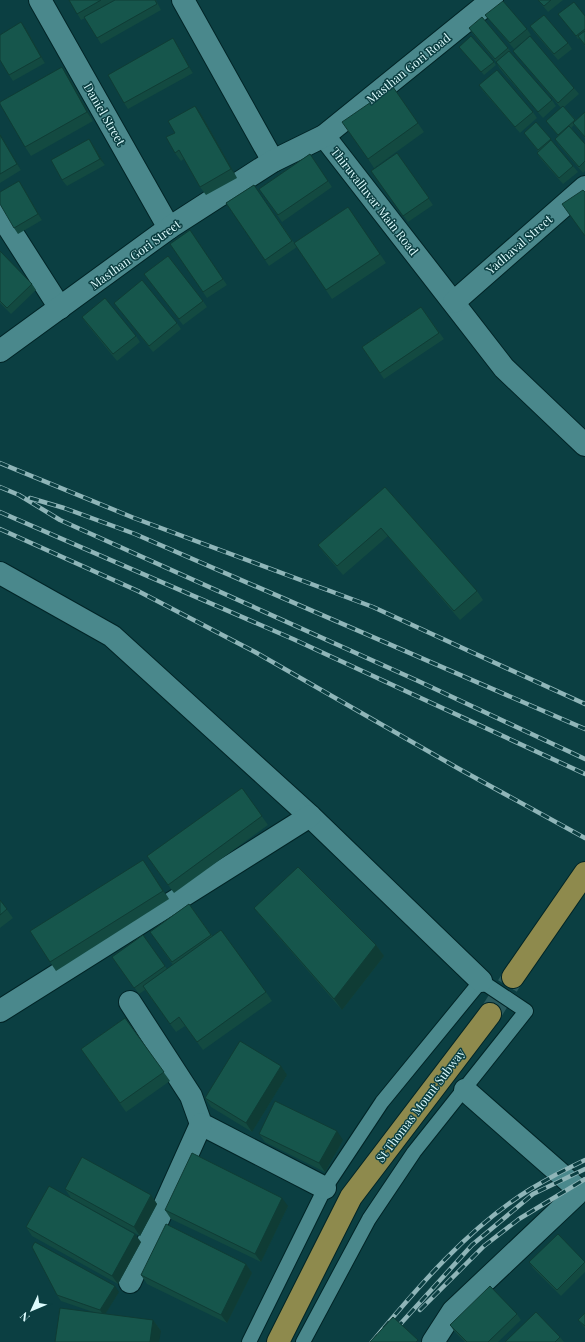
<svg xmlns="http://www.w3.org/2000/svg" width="585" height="1342" viewBox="0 0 585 1342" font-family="'Playfair Display',serif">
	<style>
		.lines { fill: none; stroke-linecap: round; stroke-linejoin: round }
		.primary-tunnel { stroke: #2a5b5e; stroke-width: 22; stroke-dasharray: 22 11; stroke-linecap: butt }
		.lane-casing { stroke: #012426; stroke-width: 16 }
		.street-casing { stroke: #012426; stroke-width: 24 }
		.primary-casing { stroke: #012426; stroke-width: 24 }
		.lane { stroke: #4a888c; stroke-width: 14 }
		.street { stroke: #4a888c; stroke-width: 22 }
		.primary { stroke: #8e8a4d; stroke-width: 22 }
		.rail-casing { stroke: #8fb5b8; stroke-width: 4.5 }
		.rail { stroke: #0b3f42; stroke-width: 3; stroke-dasharray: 9; stroke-linecap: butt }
		.wall { fill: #134a41 }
		.shaded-wall { fill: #0f3c35 }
		.building { fill: #16564c; stroke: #0f3c35 }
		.labels { text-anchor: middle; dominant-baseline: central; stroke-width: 3; stroke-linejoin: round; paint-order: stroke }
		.street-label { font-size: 12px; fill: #dcfbfd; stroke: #0b3f42 }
	</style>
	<rect width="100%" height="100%" fill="#0b3f42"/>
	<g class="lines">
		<!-- primary-tunnel -->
		<polyline class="primary-tunnel" points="490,1014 513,977"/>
		<!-- lane casing -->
		<g class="lane-casing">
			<polyline id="lane" points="249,1342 325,1188 382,1102 481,981 526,1011 414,1152 369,1219 303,1342"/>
		</g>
		<!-- street casing -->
		<g class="street-casing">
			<g id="street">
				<polyline points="40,0 169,228"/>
				<polyline points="183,0 273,161"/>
				<polyline points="324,136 504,368 585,445"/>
				<polyline points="0,214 60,308"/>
				<polyline points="454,302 585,187"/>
				<polyline points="0,351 169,228 273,161 324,136 492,0"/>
				<polyline points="0,573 112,636 310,816 481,981"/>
				<polyline points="130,1002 191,1096 201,1124 325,1188"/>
				<polyline points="0,1011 310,816"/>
				<polyline points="465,1090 580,1191"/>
				<polyline points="130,1282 201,1124"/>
				<polyline points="433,1342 453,1311 580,1191 585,1190"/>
			</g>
		</g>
		<!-- primary casing -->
		<g class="primary-casing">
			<g id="primary">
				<polyline points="513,977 585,873"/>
				<polyline points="278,1342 351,1197 490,1014"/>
			</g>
		</g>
		<!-- lane -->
		<use href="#lane" class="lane"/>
		<!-- street -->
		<use href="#street" class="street"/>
		<!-- primary -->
		<use href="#primary" class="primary"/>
		<!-- rail casing -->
		<g class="rail-casing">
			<g id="rail">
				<polyline points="0,463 134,518 373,607 585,704"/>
				<polyline points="0,487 19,495 60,520 416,680 585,759"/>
				<polyline points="30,498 64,508 135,534 585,729"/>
				<polyline points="0,512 293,639 585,774"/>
				<polyline points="0,529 138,591 255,652 461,770 585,838"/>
				<polyline points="420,1310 484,1246 519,1219 585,1179"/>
				<path d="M372,1342C418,1287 468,1228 529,1190C547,1179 566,1169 585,1160"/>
				<polyline points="384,1342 472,1245 533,1194 585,1169"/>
			</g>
		</g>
		<!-- rail -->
		<use href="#rail" class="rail"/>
	</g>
	<!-- wall -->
	<g class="wall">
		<polygon points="69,0 156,0 161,10 101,44 85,18 81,20"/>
		<polygon points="538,0 563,0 548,12"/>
		<polygon points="485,15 527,29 531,35 514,49 490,21"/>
		<polygon points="585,16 585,46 579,38 578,39 561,17"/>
		<polygon points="530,26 568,43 572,49 558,60 534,32"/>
		<polygon points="469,28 508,48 512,54 552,100 556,106 543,118 500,69 496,62 473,34"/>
		<polygon points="26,29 45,63 13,81 9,75"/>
		<polygon points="177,45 193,73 128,109 124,103"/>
		<polygon points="459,47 494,62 496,65 484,75"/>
		<polygon points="513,51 574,88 579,94 564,107 576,120 585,112 585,138 574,125 571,128 585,144 585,171 583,173 559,145 555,139 558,136 546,121 561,108 518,57"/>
		<polygon points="62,67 68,76 93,121 31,156 25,147"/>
		<polygon points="479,85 533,112 537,118 520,133 483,91"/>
		<polygon points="393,87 424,132 374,168 368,159"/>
		<polygon points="201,114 237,178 206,195 200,187 184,159 181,161 175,153 175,133"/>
		<polygon points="536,122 573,166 578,172 563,184 541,159 537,153 538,151 524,133"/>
		<polygon points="0,134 21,170 0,183"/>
		<polygon points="89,139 93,145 105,165 67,186 62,180"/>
		<polygon points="397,153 433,205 408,222 371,171"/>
		<polygon points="310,154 332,187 282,222 259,189"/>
		<polygon points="254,185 297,247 269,266 226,203"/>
		<polygon points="23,187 42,220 18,234 14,228"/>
		<polygon points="348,207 386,263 332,299 294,243"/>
		<polygon points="190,230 227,285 207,298 170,244"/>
		<polygon points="0,251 32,284 36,290 11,314 0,303"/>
		<polygon points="144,274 203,301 207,307 183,325"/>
		<polygon points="114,303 177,323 181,329 153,352"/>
		<polygon points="421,307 444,339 384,379 362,347"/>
		<polygon points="82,317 136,336 140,342 117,361 86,323"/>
		<polygon points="385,487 477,591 483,600 460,620 388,536 343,575 324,553 318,545"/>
		<polygon points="242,788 268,825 174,893 153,865"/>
		<polygon points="149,869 169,899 56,971 50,962"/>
		<polygon points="0,900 13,918 0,928"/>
		<polygon points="189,904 213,937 266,992 272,1001 203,1050 185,1026 176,1032 145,990 139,994 112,957 143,935 167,969 173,965 150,932"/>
		<polygon points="254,908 376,945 384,956 342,1010 262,918"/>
		<polygon points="125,1018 170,1081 126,1112 81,1049"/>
		<polygon points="281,1066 287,1075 252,1132 211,1107 205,1098"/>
		<polygon points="259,1134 343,1140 325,1172 265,1142"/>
		<polygon points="65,1189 151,1195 157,1204 140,1236 71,1198"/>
		<polygon points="288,1206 261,1262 171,1219 165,1210"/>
		<polygon points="26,1227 141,1242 118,1284 32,1236"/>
		<polygon points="585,1261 585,1272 561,1296 533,1268 529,1262"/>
		<polygon points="246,1264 252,1273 227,1323 147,1284 141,1275"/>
		<polygon points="119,1292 105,1314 153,1320 161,1331 93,1312 61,1301 57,1295"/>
		<polygon points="585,1313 585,1328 578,1320"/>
		<polygon points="517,1314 521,1320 498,1342 465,1342 454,1331 450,1325"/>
		<polygon points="560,1337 564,1342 505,1342"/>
	</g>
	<!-- shaded-wall -->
	<g class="shaded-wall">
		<polygon points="21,22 26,29 45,63 41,57"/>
		<polygon points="173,38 193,73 189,67"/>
		<polygon points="62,67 68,76 93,121 87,112"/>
		<polygon points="195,106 201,114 237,178 231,169"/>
		<polygon points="0,134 3,139 21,170 17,164"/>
		<polygon points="89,139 93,145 105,165 100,159"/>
		<polygon points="19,181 23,187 42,220 38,214"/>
		<polygon points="143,860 169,899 163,891"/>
		<polygon points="376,945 384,956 342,1010 334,999"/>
		<polygon points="281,1066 287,1075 252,1132 246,1123"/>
		<polygon points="337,1131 343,1140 325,1172 319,1163"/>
		<polygon points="151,1195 157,1204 140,1236 134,1227"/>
		<polygon points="282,1198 288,1206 261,1262 255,1254"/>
		<polygon points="135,1234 141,1242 118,1284 112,1276"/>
		<polygon points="246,1264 252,1273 227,1323 221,1315"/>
		<polygon points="115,1286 119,1292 104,1316 100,1310"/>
		<polygon points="153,1320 161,1331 159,1342 150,1342"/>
	</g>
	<!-- building -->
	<g class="building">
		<polygon points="69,0 101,0 77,14"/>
		<polygon points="115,0 155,0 157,4 97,38 84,17"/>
		<polygon points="538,0 551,0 544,6"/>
		<polygon points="503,1 527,29 510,43 485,15"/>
		<polygon points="574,2 585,16 585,29 576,36 558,14"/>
		<polygon points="544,15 568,43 554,54 530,26"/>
		<polygon points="482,17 508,48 495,59 469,28"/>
		<polygon points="21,22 41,57 9,75 0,60 0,35"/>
		<polygon points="585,31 585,45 578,36"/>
		<polygon points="471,36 494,62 481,72 459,47"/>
		<polygon points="530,36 574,88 558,103 513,51"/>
		<polygon points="173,38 189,67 124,103 108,75"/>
		<polygon points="509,51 552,100 538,112 496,62"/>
		<polygon points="62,67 87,112 25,147 0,104 0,102"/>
		<polygon points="497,70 533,112 515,127 479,85"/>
		<polygon points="393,87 418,123 368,159 342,122"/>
		<polygon points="195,106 231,169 200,187 179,150 175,153 166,137 175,133 168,121"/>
		<polygon points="563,106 575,120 558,135 546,121"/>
		<polygon points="585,112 585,137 573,123"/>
		<polygon points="536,122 551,139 538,150 524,133"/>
		<polygon points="569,126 585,144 585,161 579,167 555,139"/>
		<polygon points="0,135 17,164 0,174"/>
		<polygon points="89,139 100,159 62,180 51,160"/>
		<polygon points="551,140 573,166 559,178 537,153"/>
		<polygon points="397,153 429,198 403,216 371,171"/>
		<polygon points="310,154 328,181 278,215 259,189"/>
		<polygon points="19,181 38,214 14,228 0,204 0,192"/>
		<polygon points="254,185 292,241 265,260 226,203"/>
		<polygon points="583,190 585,192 585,236 562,204"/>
		<polygon points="348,207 380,254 326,290 294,243"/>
		<polygon points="190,230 223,279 203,292 170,244"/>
		<polygon points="0,251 32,284 7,308 0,301"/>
		<polygon points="168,256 203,301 179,319 144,274"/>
		<polygon points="142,280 177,323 149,346 114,303"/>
		<polygon points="105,298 136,336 113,354 82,317"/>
		<polygon points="421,307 439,333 380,373 362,347"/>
		<polygon points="385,487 477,591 454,611 381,528 337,566 318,545"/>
		<polygon points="242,788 262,816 168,885 147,856"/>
		<polygon points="143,860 163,891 50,962 30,931"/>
		<polygon points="298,867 376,945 334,999 254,908"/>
		<polygon points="0,900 7,909 0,915"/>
		<polygon points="189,904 211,935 172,962 150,932"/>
		<polygon points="221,930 266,992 197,1042 179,1017 170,1024 143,986"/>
		<polygon points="143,935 165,966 134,988 112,957"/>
		<polygon points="125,1018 164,1072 120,1103 81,1049"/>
		<polygon points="240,1041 281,1066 246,1123 205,1098"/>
		<polygon points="275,1101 337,1131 319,1163 259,1134"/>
		<polygon points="192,1153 282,1198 255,1254 165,1210"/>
		<polygon points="82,1157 151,1195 134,1227 65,1189"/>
		<polygon points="49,1186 135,1234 112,1276 26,1227"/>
		<polygon points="166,1224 246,1264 221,1315 141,1275"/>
		<polygon points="558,1234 585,1262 557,1290 529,1262"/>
		<polygon points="35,1242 115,1286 100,1310 57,1295 32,1247"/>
		<polygon points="490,1286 517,1314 488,1342 467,1342 450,1325"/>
		<polygon points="60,1308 153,1320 150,1342 55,1342"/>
		<polygon points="536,1312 560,1337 555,1342 505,1342"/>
		<polygon points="585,1313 585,1326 578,1320"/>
		<polygon points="393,1317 418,1340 416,1342 370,1342"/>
	</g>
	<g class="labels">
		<!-- street labels -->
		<g class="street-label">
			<text transform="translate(408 68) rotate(-39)">Masthan Gori Road</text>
			<text transform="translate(105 114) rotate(60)">Daniel Street</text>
			<text transform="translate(375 201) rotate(52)">Thiruvalluvar Main Road</text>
			<text transform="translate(519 244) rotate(-41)">Yadhaval Street</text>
			<text transform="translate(135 254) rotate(-36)">Masthan Gori Street</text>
			<text transform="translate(420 1105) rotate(-53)">St Thomas Mount Subway</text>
		</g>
	</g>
	<!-- north arrow -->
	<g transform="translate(32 1310) rotate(226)" stroke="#0b3f42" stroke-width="3" paint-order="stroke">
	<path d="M0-3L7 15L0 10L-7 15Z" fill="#dcfbfd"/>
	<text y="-6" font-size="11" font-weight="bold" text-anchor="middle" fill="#dcfbfd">N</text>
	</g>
</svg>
